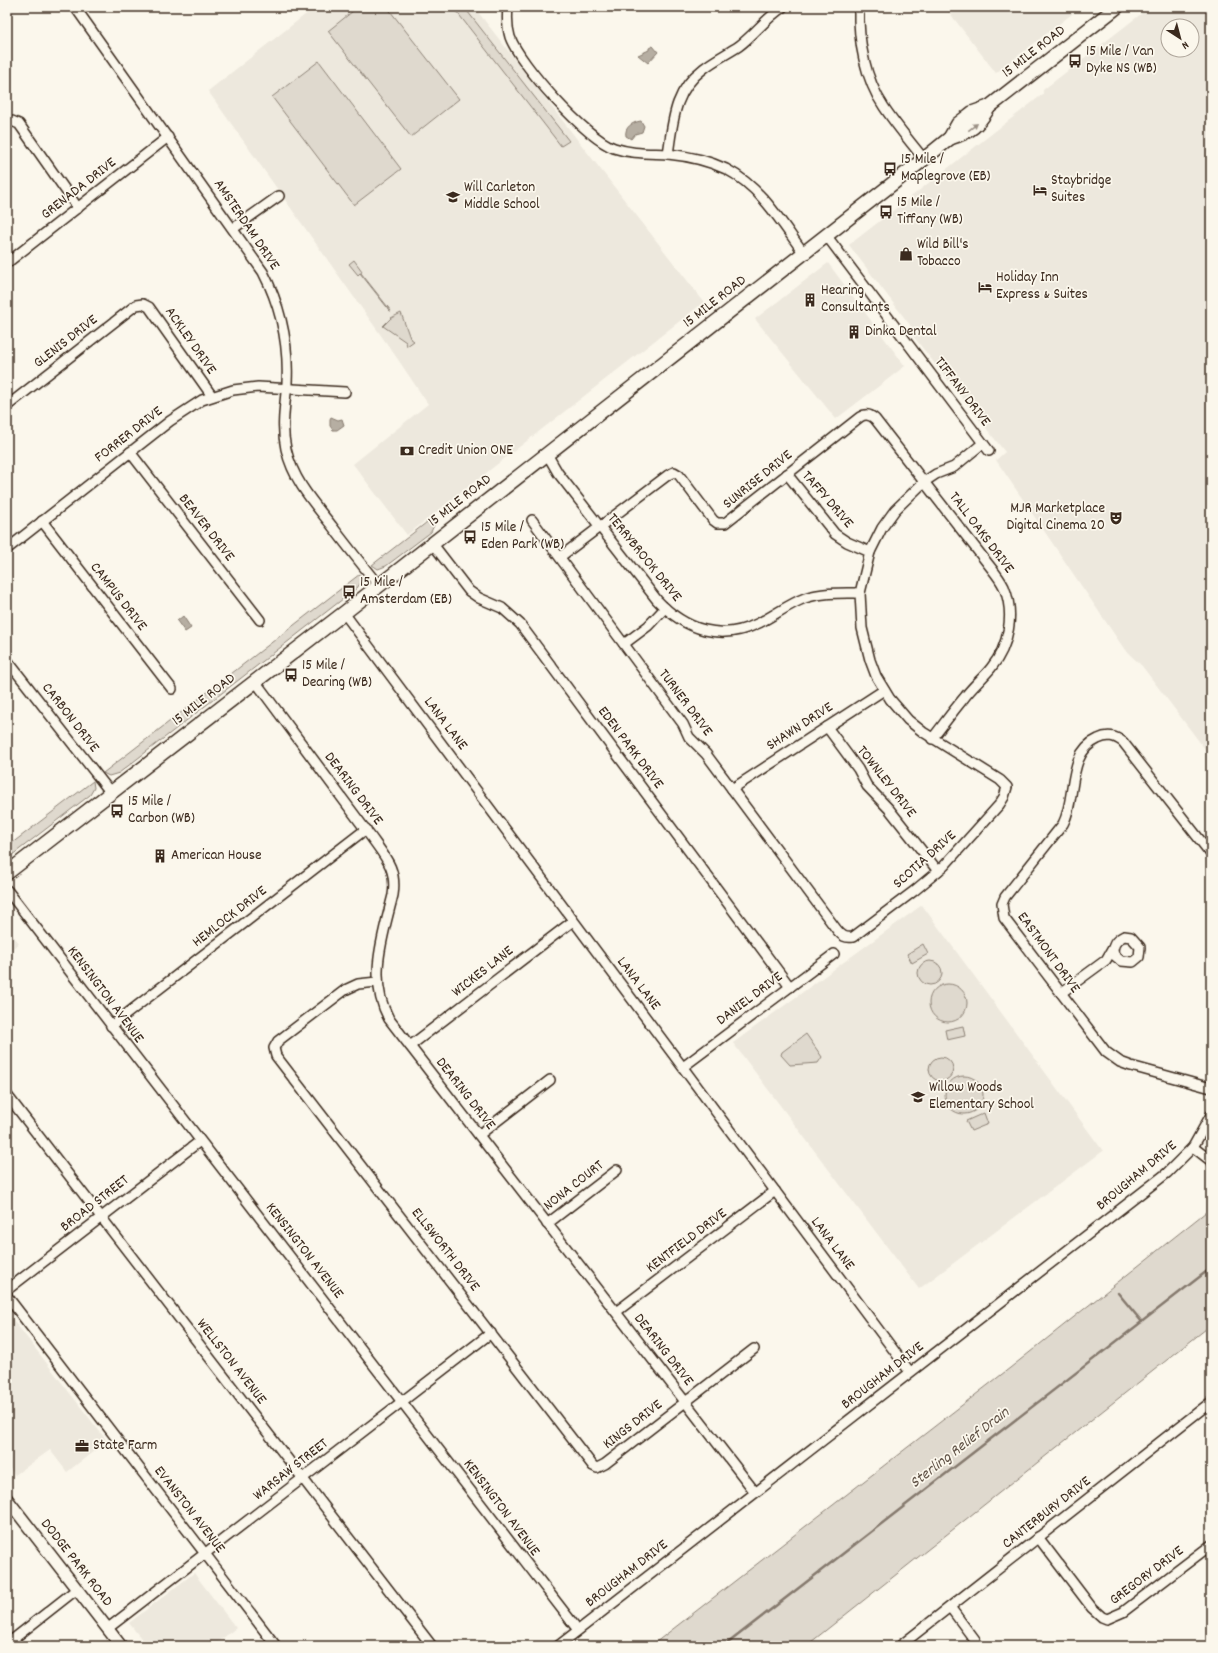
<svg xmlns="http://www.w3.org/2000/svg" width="1218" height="1653" viewBox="0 0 1218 1653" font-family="Dekko,sans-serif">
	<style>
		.built { fill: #ede8dd; fill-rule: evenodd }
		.green { fill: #dfd9ce; stroke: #8d8276 }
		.water { fill: #b6aea2; stroke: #85796d }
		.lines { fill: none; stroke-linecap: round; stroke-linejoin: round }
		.stream { stroke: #85796d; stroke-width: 2.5 }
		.minor-casing { stroke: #3b2a1e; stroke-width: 12 }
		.tertiary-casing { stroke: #3b2a1e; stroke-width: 14 }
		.secondary-casing { stroke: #3b2a1e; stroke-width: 16 }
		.minor { stroke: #fbf7ec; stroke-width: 9 }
		.tertiary { stroke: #fbf7ec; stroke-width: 11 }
		.secondary { stroke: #fbf7ec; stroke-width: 13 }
		.oneway { fill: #9b9085 }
		.labels { text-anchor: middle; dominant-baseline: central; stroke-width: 3.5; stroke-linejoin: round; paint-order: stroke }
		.street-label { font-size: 15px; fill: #3b2a1e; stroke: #fbf7ec }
		.poi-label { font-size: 15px; fill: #3b2a1e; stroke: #fbf7ec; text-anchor: start }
		.water-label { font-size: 16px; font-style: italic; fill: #605246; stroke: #fbf7ec }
	</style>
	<rect width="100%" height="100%" fill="#fbf7ec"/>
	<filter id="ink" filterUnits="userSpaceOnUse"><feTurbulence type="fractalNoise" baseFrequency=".025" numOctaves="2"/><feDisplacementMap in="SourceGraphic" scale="8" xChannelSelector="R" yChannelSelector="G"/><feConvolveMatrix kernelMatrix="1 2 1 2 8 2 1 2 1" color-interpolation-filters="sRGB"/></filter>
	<g filter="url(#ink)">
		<!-- built -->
		<g class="built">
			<polygon points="315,7 474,7 704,302 407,535 353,464 428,404 397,358 208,91"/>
			<polygon points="945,7 1081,7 996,73"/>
			<path d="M1150,7H1211V757L1142,666L1125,650L996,460L1005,452L913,336L916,333L849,245L1043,94V90ZM1168,26H1192V50H1168Z"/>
			<polygon points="828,263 905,366 836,419 755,319"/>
			<polygon points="922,905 1103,1151 919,1289 733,1043"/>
			<polygon points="7,928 19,943 7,953"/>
			<polygon points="7,1312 107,1441 67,1472 50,1450 15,1475 7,1465"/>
			<polygon points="194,1573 236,1628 213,1646 147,1646 129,1623"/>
		</g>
		<!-- green -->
		<g class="green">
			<polygon points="358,7 387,7 459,99 411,137 328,31"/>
			<polygon points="453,7 464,7 569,141 561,146"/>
			<polygon points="319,61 401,169 354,205 272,97"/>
			<polygon points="354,260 362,271 361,273 391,311 390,311 360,273 358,275 349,264"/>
			<polygon points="401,313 410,338 414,341 407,346 406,342 383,326 391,318"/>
			<polygon points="431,519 434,525 431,532 386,566 378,569 372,565"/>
			<polygon points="360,574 362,581 357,588 119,773 109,776 103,773"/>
			<polygon points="93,781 94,788 90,795 7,859 7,847"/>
			<polygon points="923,944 928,954 912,963 907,954"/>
			<circle cx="930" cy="973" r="12"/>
			<circle cx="948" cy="1003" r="19"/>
			<polygon points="963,1026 965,1036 947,1040 945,1030"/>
			<polygon points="806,1034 822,1057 818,1063 790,1065 781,1055 782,1052"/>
			<circle cx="941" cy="1069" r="12"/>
			<circle cx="964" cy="1095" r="19"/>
			<polygon points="984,1113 988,1124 971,1131 966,1121"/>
			<polygon points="1211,1208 1211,1325 806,1646 651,1646 1010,1368"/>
		</g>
		<!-- water -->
		<g class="water">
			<polygon points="653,46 658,52 648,63 638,55 649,50 649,48"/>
			<path d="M641,121L644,126L642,132L635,134L631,139L626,136C624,127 633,122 641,121Z"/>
			<polygon points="331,417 338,420 342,419 344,425 337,430 333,430 330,426 330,419"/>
			<polygon points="183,616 191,628 185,632 177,621"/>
		</g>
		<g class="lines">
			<!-- stream -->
			<g class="stream">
				<polyline points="1118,1293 1142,1322"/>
				<polyline points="724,1646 1211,1268"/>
			</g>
			<!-- minor casing -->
			<g class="minor-casing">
				<g id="minor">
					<path d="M75,7L263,272C281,307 289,343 287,383C285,405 281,427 286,449C293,480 313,502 332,526C347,546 363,566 379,586"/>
					<path d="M508,7C507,17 507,27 510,37C520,65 586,138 614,148C632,154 649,153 668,154C688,156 707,160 726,169C761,187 781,222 803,252"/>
					<path d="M859,7C858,41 865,79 884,107C896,125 910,142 924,159"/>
					<polyline points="7,122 12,121 19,124 78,208"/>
					<path d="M668,154C673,121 674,91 703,69C714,60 727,54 739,46C755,34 766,18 783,7"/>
					<polyline points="234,228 279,196"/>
					<polyline points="826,235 989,451"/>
					<polyline points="7,263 168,137"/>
					<polyline points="7,406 136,305 143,304 149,307 212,396"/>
					<polyline points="130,452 260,620"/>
					<path d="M547,454L558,473L657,600C685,630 721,642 759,623C775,615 789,604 805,598C823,592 841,593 860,593"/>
					<polyline points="787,474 835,534 847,542 870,552"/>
					<path d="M532,520L683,724L689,737L706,754L837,930C842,936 845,938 853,937L914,891L944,866L999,805L1004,797L1007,787L1000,780L923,732L908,720L890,699L876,676L870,660L862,628L860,593L870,552L882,528L895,510L924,482L936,474L954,467L983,443"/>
					<polyline points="42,521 172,689"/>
					<polyline points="432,543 469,591 479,598 502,608 520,624 790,987"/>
					<polyline points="7,549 170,421 202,400 233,390 258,387 345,392"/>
					<path d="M560,557L668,475L674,472L679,475L713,520L717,523H725L860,417C866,413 871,415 875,419L992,569C996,574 1001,581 1004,587C1015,614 1009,646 991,668C983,678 972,687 964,698C953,711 943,725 932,739"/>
					<polyline points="344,613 910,1372"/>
					<polyline points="624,644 648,626 665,608"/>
					<polyline points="7,660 111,793"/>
					<path d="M255,681L371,837C386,858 397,869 393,895C383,936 367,979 389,1019L755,1492"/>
					<polyline points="827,727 858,769 867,786 889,809 938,871"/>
					<polyline points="732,789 884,690"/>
					<path d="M1211,854L1123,742C1115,736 1108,734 1098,739C1066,753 1077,798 1063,824L1005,897L1002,904L1004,918L1106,1052L1120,1062L1131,1066L1211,1088"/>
					<polyline points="7,890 578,1630"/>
					<path d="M1124,936L1131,937L1140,947L1139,957L1133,962L1121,961L1114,955C1111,946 1116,940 1124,936Z"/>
					<polyline points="377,982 358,984 345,990 278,1041 274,1048 276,1056 593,1466 597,1468 605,1464 754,1349"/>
					<polyline points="1061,993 1106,960 1113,948"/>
					<polyline points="111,1026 366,829"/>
					<polyline points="410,1046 573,921"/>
					<polyline points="683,1067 834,954"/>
					<polyline points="7,1095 432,1646"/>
					<polyline points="479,1135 550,1080"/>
					<polyline points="1193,1147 1211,1161"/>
					<polyline points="547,1224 617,1170"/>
					<polyline points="7,1290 200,1141"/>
					<polyline points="7,1296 276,1646"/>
					<polyline points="616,1312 775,1191"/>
					<polyline points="1038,1537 1092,1608 1102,1617 1107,1619 1123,1612 1211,1545"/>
					<polyline points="950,1607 979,1646"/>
					<polyline points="107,1629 491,1333"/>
					<polyline points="7,1644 77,1589"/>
					<polyline points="558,1646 1167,1173 1193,1147 1211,1115"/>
					<polyline points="900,1646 1211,1402"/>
				</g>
			</g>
			<!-- tertiary casing -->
			<g class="tertiary-casing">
				<polyline id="tertiary" points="7,1499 121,1646"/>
			</g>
			<!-- secondary casing -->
			<g class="secondary-casing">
				<g id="secondary">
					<path d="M950,138C972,131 977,126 989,107L1117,7"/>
					<polyline points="7,873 344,613 924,159 950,138 958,124 967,117 972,113 989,107"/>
				</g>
			</g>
			<!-- minor -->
			<use href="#minor" class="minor"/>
			<!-- tertiary -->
			<use href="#tertiary" class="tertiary"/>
			<!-- secondary -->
			<use href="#secondary" class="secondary"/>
		</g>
		<!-- one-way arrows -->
		<defs><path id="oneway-solid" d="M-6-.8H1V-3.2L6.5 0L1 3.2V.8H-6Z"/></defs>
		<use class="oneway" href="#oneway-solid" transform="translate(973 127) rotate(-38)"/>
	</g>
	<!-- icons -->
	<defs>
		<g id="bus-bare" transform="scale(1.08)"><path d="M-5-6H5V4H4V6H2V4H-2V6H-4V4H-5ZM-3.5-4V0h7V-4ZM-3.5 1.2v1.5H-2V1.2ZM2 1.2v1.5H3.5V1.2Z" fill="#3b2a1e" stroke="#fbf7ec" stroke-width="2.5" paint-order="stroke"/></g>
		<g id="hotel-bare" transform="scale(1.08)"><path d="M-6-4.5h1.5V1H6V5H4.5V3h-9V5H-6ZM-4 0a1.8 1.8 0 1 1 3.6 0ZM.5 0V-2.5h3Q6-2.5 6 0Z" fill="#3b2a1e" stroke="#fbf7ec" stroke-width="2.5" paint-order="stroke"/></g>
		<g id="school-bare" transform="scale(1.08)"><path d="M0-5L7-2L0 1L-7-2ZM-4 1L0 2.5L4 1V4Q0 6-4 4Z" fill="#3b2a1e" stroke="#fbf7ec" stroke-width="2.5" paint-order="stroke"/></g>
		<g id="shop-bare" transform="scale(1.08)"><path d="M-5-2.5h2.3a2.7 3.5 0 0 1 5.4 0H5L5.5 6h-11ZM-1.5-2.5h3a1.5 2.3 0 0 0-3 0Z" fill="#3b2a1e" stroke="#fbf7ec" stroke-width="2.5" paint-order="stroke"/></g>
		<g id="building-bare" transform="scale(1.08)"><path d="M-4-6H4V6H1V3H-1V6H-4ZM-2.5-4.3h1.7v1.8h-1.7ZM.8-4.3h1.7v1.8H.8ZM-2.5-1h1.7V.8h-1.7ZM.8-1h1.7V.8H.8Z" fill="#3b2a1e" stroke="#fbf7ec" stroke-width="2.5" paint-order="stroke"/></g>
		<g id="bank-bare" transform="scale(1.08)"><path d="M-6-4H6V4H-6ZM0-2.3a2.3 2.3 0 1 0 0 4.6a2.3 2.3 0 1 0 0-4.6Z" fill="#3b2a1e" stroke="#fbf7ec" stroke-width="2.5" paint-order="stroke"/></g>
		<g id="theatre-bare" transform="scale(1.08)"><path d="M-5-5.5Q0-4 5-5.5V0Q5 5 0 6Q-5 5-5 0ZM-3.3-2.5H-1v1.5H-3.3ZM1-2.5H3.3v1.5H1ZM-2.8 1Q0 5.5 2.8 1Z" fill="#3b2a1e" stroke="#fbf7ec" stroke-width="2.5" paint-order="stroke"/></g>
		<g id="office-bare" transform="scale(1.08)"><path d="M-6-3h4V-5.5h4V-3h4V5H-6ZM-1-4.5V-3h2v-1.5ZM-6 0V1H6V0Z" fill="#3b2a1e" stroke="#fbf7ec" stroke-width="2.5" paint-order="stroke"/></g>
	</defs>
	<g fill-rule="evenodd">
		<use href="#bus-bare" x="1075" y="61"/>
		<use href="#bus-bare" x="890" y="169"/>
		<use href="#hotel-bare" x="1040" y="190"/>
		<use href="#school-bare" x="453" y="197"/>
		<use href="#bus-bare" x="886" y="212"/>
		<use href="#shop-bare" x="906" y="254"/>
		<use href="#hotel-bare" x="985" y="287"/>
		<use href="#building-bare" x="810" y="300"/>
		<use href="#building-bare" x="854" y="332"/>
		<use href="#bank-bare" x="407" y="451"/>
		<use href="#theatre-bare" x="1116" y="518"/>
		<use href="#bus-bare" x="470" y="537"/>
		<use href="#bus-bare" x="349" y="592"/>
		<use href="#bus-bare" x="291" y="675"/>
		<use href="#bus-bare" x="117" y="811"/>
		<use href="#building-bare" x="160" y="856"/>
		<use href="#school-bare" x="918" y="1097"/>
		<use href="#office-bare" x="82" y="1446"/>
	</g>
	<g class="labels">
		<!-- street labels -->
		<g class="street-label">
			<text transform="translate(1034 52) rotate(-38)">15 MILE ROAD</text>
			<text transform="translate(79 189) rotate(-38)">GRENADA DRIVE</text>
			<text transform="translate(246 225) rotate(56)">AMSTERDAM DRIVE</text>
			<text transform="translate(715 302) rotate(-38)">15 MILE ROAD</text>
			<text transform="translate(190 341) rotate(55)">ACKLEY DRIVE</text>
			<text transform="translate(66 342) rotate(-38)">GLENIS DRIVE</text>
			<text transform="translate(962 392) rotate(53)">TIFFANY DRIVE</text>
			<text transform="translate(129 435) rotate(-38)">FORRER DRIVE</text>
			<text transform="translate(758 480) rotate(-39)">SUNRISE DRIVE</text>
			<text transform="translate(827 500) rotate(49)">TAFFY DRIVE</text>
			<text transform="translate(460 501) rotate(-38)">15 MILE ROAD</text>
			<text transform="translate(206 528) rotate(52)">BEAVER DRIVE</text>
			<text transform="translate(981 533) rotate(53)">TALL OAKS DRIVE</text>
			<text transform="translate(644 558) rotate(51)">TERRYBROOK DRIVE</text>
			<text transform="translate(118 597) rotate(52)">CAMPUS DRIVE</text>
			<text transform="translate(204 700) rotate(-38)">15 MILE ROAD</text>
			<text transform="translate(685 703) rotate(53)">TURNER DRIVE</text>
			<text transform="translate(70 718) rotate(52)">CARBON DRIVE</text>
			<text transform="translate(445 724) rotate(53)">LANA LANE</text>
			<text transform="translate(800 727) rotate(-33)">SHAWN DRIVE</text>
			<text transform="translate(630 748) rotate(53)">EDEN PARK DRIVE</text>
			<text transform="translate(886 782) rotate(52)">TOWNLEY DRIVE</text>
			<text transform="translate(353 789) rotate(53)">DEARING DRIVE</text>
			<text transform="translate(925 860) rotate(-42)">SCOTIA DRIVE</text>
			<text transform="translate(230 917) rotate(-38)">HEMLOCK DRIVE</text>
			<text transform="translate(1048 953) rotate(54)">EASTMONT DRIVE</text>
			<text transform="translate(483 972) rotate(-38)">WICKES LANE</text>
			<text transform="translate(638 984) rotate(53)">LANA LANE</text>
			<text transform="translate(105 995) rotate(53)">KENSINGTON AVENUE</text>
			<text transform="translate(750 999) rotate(-37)">DANIEL DRIVE</text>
			<text transform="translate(465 1094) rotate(52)">DEARING DRIVE</text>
			<text transform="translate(1137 1176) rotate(-40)">BROUGHAM DRIVE</text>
			<text transform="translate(574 1186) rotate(-38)">NONA COURT</text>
			<text transform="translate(95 1204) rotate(-38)">BROAD STREET</text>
			<text transform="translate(687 1241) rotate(-37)">KENTFIELD DRIVE</text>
			<text transform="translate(832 1244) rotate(53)">LANA LANE</text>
			<text transform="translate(445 1250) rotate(52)">ELLSWORTH DRIVE</text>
			<text transform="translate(304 1251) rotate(52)">KENSINGTON AVENUE</text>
			<text transform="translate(663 1350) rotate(52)">DEARING DRIVE</text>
			<text transform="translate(231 1362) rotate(52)">WELLSTON AVENUE</text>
			<text transform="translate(883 1376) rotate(-38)">BROUGHAM DRIVE</text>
			<text transform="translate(633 1425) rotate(-38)">KINGS DRIVE</text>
			<text transform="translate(291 1470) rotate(-38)">WARSAW STREET</text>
			<text transform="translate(501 1508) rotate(53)">KENSINGTON AVENUE</text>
			<text transform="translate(189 1510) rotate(52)">EVANSTON AVENUE</text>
			<text transform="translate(1047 1513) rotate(-38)">CANTERBURY DRIVE</text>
			<text transform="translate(76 1563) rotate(52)">DODGE PARK ROAD</text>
			<text transform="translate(627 1574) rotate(-38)">BROUGHAM DRIVE</text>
			<text transform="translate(1147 1576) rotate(-37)">GREGORY DRIVE</text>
		</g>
		<!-- poi labels -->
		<g class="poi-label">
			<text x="1086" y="52">15 Mile / Van<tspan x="1086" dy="17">Dyke NS (WB)</tspan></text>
			<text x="901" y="160">15 Mile /<tspan x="901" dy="17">Maplegrove (EB)</tspan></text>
			<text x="1051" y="181">Staybridge<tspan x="1051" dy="17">Suites</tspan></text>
			<text x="464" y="188">Will Carleton<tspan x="464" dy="17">Middle School</tspan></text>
			<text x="897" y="203">15 Mile /<tspan x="897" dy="17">Tiffany (WB)</tspan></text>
			<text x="917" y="245">Wild Bill's<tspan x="917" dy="17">Tobacco</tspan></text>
			<text x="996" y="278">Holiday Inn<tspan x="996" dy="17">Express &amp; Suites</tspan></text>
			<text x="821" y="291">Hearing<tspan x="821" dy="17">Consultants</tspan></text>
			<text x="865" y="332">Dinka Dental</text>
			<text x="418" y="451">Credit Union ONE</text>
			<text x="1105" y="509" text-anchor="end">MJR Marketplace<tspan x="1105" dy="17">Digital Cinema 20</tspan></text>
			<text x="481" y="528">15 Mile /<tspan x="481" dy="17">Eden Park (WB)</tspan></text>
			<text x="360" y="583">15 Mile /<tspan x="360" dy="17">Amsterdam (EB)</tspan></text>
			<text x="302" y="666">15 Mile /<tspan x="302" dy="17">Dearing (WB)</tspan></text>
			<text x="128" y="802">15 Mile /<tspan x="128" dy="17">Carbon (WB)</tspan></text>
			<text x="171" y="856">American House</text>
			<text x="929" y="1088">Willow Woods<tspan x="929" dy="17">Elementary School</tspan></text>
			<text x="93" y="1446">State Farm</text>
		</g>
		<!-- water labels -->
		<g class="water-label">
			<text transform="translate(960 1448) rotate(-38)">Sterling Relief Drain</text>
		</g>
	</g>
	<!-- margin -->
	<rect width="1218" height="1653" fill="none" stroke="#fbf7ec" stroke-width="24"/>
	<rect x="12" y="12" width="1194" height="1629" fill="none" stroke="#3b2a1e" stroke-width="1.5" filter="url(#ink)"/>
	<!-- north arrow -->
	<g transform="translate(1180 38) rotate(144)"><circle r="19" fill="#fbf7ec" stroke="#aea59a"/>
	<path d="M0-3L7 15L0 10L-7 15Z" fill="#3b2a1e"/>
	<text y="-6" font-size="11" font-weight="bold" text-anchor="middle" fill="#3b2a1e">N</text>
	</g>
</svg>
